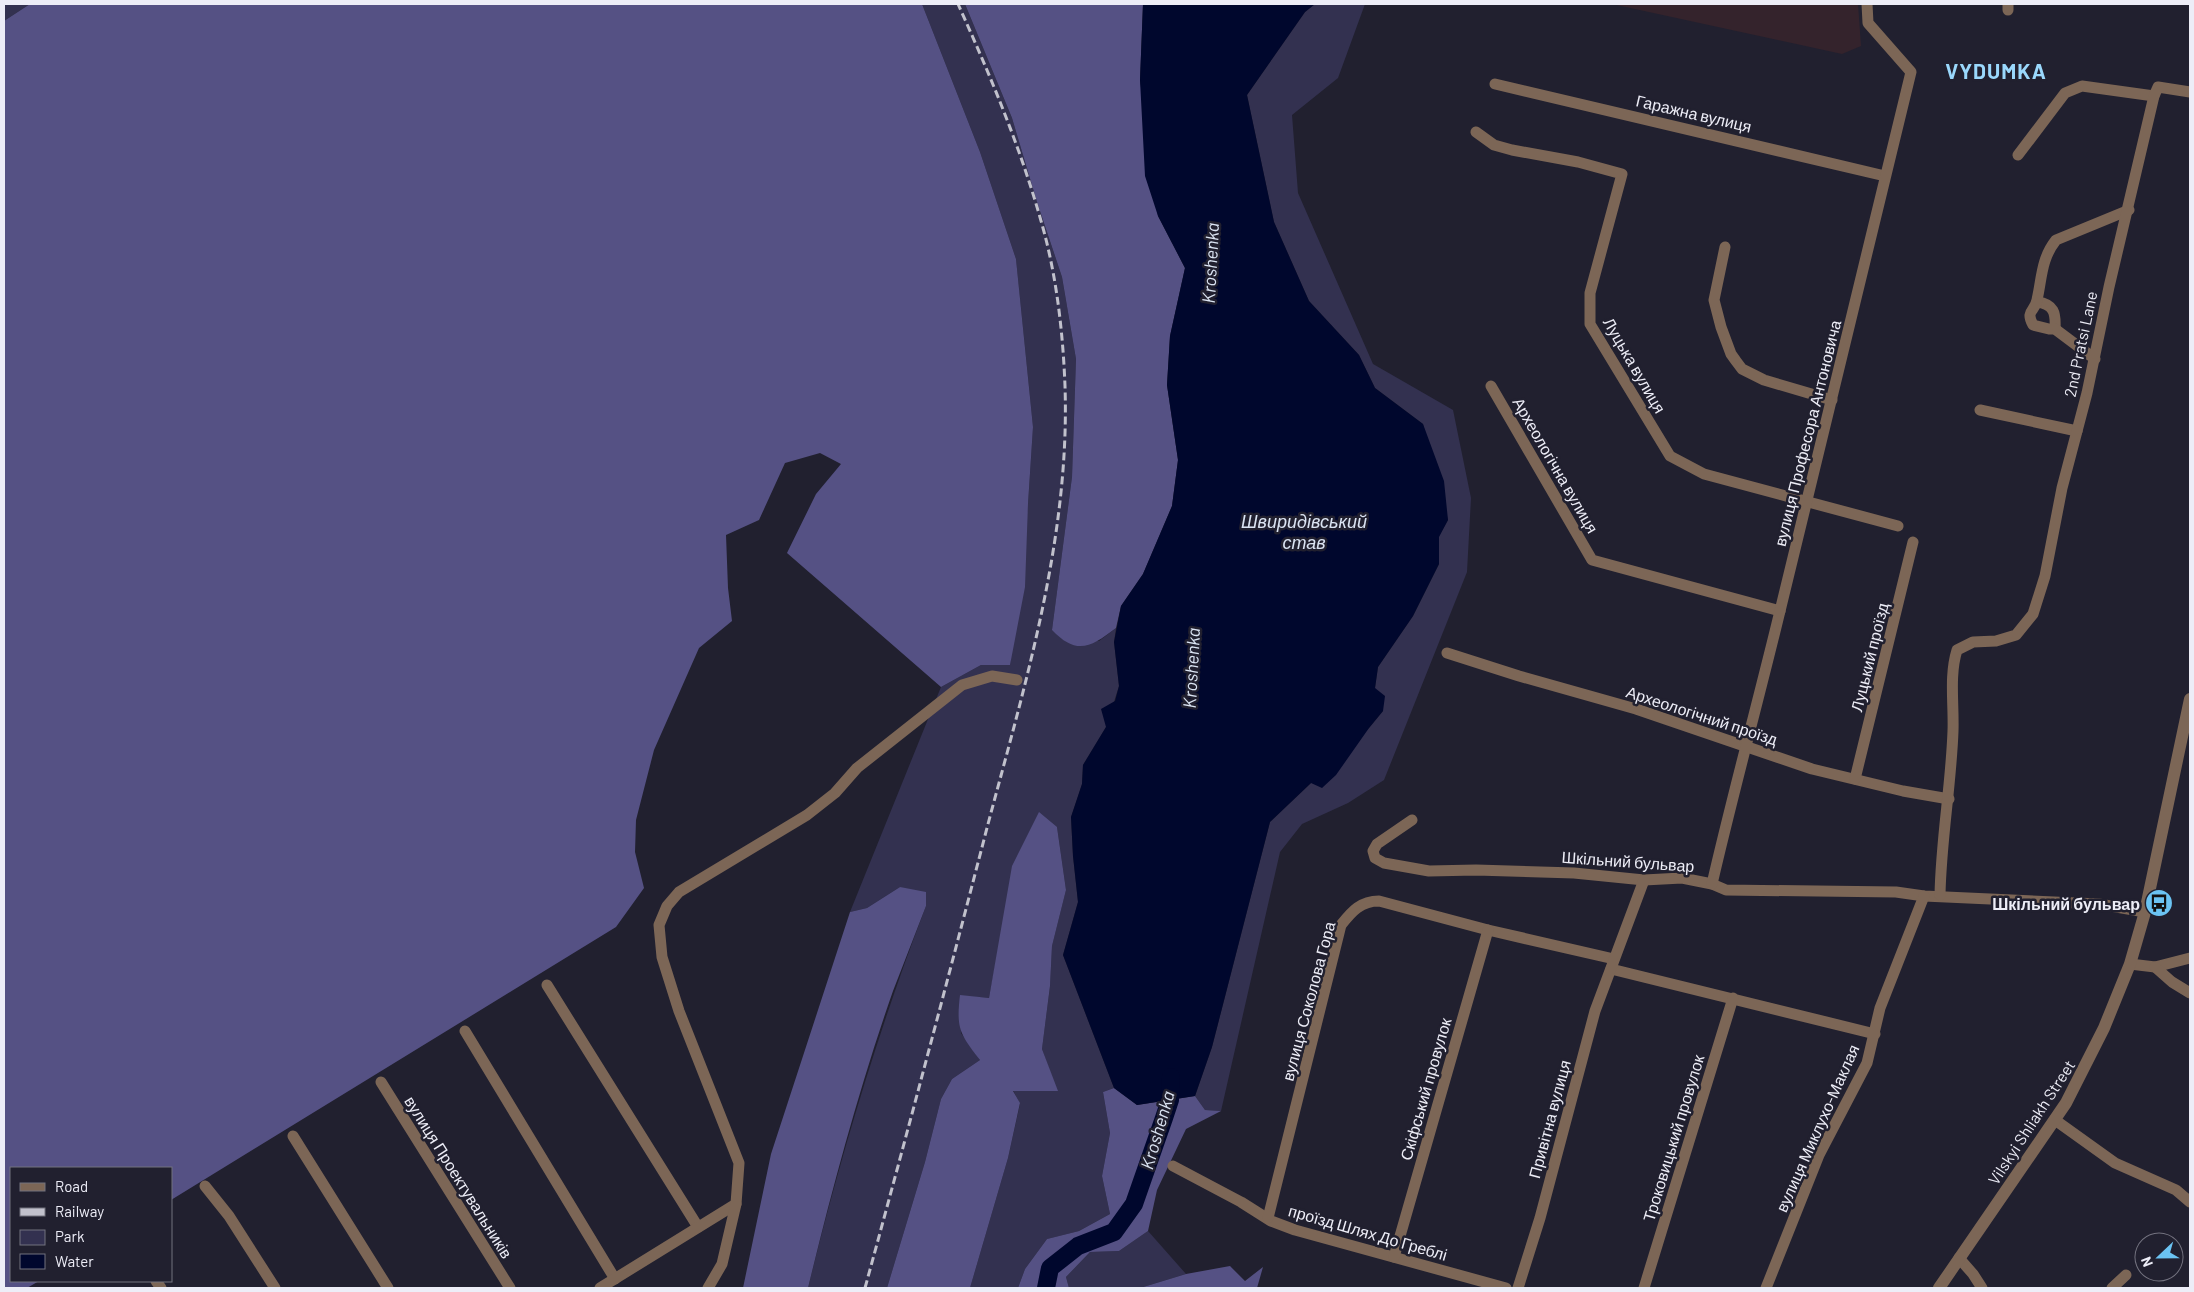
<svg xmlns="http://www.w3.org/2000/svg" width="2194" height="1292" viewBox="0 0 2194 1292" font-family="Barlow,sans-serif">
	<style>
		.industrial { fill: #34232c }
		.green { fill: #333150 }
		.forest { fill: #555184 }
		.water { fill: #00072d }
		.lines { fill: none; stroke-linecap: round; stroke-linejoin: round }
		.river { stroke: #00072d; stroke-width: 18 }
		.minor { stroke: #7c6656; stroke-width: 11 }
		.tertiary { stroke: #7c6656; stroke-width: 12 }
		.rail { stroke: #c1c1cc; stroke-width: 3; stroke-dasharray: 8 4; stroke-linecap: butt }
		.labels { text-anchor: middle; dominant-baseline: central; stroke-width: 5; stroke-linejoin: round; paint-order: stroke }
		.street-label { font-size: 16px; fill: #ededf7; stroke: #21202f }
		.poi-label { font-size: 16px; font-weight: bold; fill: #ededf7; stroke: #21202f; text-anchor: end }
		.water-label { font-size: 18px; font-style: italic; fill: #dbe4f3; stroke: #21202f }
		.district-label { font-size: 21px; font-weight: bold; letter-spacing: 1px; fill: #9ad8fc; stroke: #21202f }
	</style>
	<rect width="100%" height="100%" fill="#21202f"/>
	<!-- industrial -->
	<polygon class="industrial" points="1612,4 1858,4 1861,46 1842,54"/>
	<!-- green -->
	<g class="green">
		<polygon points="4,4 30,4 4,21"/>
		<path d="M922,4H965L1012,118L1037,202L1062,277L1076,359L1072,477L1052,630L1099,641L1116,628L1114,642L1119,686L1106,727L1083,765L1082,784L1071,817L1073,856L1078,902L1063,955L1114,1088L1103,1092L1110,1133L1102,1176L1110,1214L1079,1231L1047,1239L1025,1269L1018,1288H970L1008,1158L1020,1104L1013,1090L1057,1091L1042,1049L1050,986L1052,946L1066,890L1057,827L1004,919L989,998L960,996L961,1033L980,1060L952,1079L941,1099L925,1162L887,1288H808C840,1158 878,1031 926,906L900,887L867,908L850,912L941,687L981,665H1010L1028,504L1033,427L1016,259L980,152Z"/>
		<polygon points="1315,4 1365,4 1338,78 1292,115 1298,193 1373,364 1453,410 1471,498 1467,572 1384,780 1348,803 1302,824 1280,852 1221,1111 1205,1110 1195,1096 1212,1047 1270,822 1369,728 1383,711 1375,688 1378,667 1413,616 1439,564 1439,536 1448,520 1423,424 1375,388 1359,355 1309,301 1274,222 1247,95 1305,12"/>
		<polygon points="1148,1231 1186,1274 1140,1288 1069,1288 1066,1277 1090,1252 1119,1251"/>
	</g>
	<!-- forest -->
	<g class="forest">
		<polygon points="30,4 922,4 980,152 1016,259 1033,427 1028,504 1025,587 1010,665 981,665 941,687 787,553 816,494 841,464 820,453 785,463 759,520 726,535 728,588 732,621 699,648 654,750 636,820 635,852 644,888 616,927 171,1200 171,1168 11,1168 11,1281 39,1281 27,1288 4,1288 4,21"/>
		<path d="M965,4H1143L1140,80L1158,216L1185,268L1170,336L1167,385L1178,460L1172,506L1143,574L1121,606L1116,628C1091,647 1077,656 1052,630L1072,477L1076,359L1062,277L1037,202L1012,118Z"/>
		<path d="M1039,812L1057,827L1066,890L1052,946L1050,986L1042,1049L1058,1091H1013L1020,1103L1008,1158L970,1288H887L925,1162L941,1099L952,1079L980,1060C960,1034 956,1029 960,995L989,998L1012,866Z"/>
		<path d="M900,887L926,892V906C915,934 904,963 893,991C859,1088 832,1189 808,1288H743L771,1154L850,912L867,908Z"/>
		<polygon points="1114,1088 1137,1105 1195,1096 1205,1110 1221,1111 1186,1129 1157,1190 1148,1231 1119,1251 1090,1252 1066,1277 1069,1288 1018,1288 1025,1269 1047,1239 1079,1231 1110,1214 1102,1176 1110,1133 1103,1092"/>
		<polygon points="1230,1266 1245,1281 1263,1267 1257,1288 1140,1288 1186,1274"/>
	</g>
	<!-- water -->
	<polygon class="water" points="1143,4 1315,4 1305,12 1247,95 1274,222 1309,301 1359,355 1375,388 1423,424 1444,481 1448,520 1439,537 1439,564 1413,616 1378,667 1375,688 1385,696 1383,711 1369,728 1336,775 1322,788 1311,783 1270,822 1212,1047 1195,1096 1137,1105 1114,1088 1063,955 1078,902 1073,856 1071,817 1082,784 1083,765 1106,727 1101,709 1115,701 1119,686 1114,642 1121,606 1143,574 1172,506 1178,460 1167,385 1170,336 1185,268 1158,216 1145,176 1140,80"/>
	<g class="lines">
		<!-- river -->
		<polyline class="river" points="1046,1288 1050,1268 1078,1246 1114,1232 1134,1204 1164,1118 1170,1100 1171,1077"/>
		<!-- minor -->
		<g class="minor">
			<polyline points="2008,4 2008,10"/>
			<polyline points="1495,84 1885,176"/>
			<polyline points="1476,132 1494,145 1512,150 1578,162 1622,174 1590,293 1590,324 1670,456 1704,474 1898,526"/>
			<polyline points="2018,155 2065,93 2082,86 2154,96"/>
			<polyline points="1725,247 1714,300 1721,327 1731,354 1736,361 1742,369 1764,380 1832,400"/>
			<path d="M2037,302C2054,304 2056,313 2055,329"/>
			<path d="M2095,359L2055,329H2049L2033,325C2025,310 2035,312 2037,300C2042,278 2041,259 2056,240L2129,210"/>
			<polyline points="1491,386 1592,560 1780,611"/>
			<polyline points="1980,410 2077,431"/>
			<polyline points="1447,653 1519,676 1636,709 1812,769 1903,791 1949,799"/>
			<polyline points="1855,779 1913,542"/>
			<polyline points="1412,820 1377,844 1373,851 1375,858 1384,863 1429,871 1476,870 1574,873 1644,880 1682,878 1712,884 1726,890 1896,892 1924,896 2099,904 2145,912"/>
			<path d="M1712,884C1733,793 1758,702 1780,611C1824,432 1866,252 1911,72L1868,23L1867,4"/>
			<path d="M1940,895C1941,840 1951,786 1953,731C1954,704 1949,676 1957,650L1973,642L1996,641L2016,635L2033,614L2045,576L2062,488L2087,393L2109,287L2154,96L2158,87L2190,92"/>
			<polyline points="2130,964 2155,967 2190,958"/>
			<polyline points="2155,967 2172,982 2190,993"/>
			<polyline points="1611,969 1875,1034"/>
			<polyline points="547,985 698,1227"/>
			<polyline points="465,1031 615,1279"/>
			<polyline points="381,1082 510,1288"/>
			<polyline points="2055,1120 2115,1163 2176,1190 2190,1202"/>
			<polyline points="293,1136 388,1288"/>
			<polyline points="1173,1166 1241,1202 1271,1221 1295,1230 1506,1288"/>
			<polyline points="205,1186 229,1216 275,1288"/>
			<path d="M1268,1218L1341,925C1352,911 1361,901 1379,901L1488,930L1614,959"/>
			<polyline points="1394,1257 1488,930"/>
			<polyline points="1959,1258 1973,1274 1982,1288"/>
			<polyline points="156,1281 161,1288"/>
			<polyline points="600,1288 736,1204"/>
			<polyline points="708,1288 722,1264 736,1204 739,1163 679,1011 662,957 659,925 667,906 679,892 807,815 835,793 857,768 962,685 992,676 1017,680"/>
			<polyline points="1518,1288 1540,1218 1595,1011 1644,880"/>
			<polyline points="1644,1288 1733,998"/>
			<polyline points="1766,1288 1819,1155 1867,1063 1880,1008 1924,896"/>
			<polyline points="2112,1288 2126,1275"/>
		</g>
		<!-- tertiary -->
		<polyline class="tertiary" points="1939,1288 2066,1103 2104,1028 2130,964 2145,912 2190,699"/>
		<!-- rail -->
		<path class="rail" d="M865,1288C907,1134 948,979 988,824C1026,681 1070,536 1065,386C1063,334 1057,279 1043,228C1022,151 991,77 958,4"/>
	</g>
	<!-- icons -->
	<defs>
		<g id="bus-disc" transform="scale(1.4375)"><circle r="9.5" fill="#6bc3f2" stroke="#21202f"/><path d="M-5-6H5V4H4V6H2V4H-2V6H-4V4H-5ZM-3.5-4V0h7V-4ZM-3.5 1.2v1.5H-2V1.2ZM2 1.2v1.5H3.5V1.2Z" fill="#111"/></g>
	</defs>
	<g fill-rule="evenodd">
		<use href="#bus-disc" x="2159" y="903"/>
	</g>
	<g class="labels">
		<!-- street labels -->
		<g class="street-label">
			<text transform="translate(1694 113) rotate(13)">Гаражна вулиця</text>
			<text transform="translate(2080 344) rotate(-78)">2nd Pratsi Lane</text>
			<text transform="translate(1635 365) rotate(60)">Луцька вулиця</text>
			<text transform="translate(1807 433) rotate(-76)">вулиця Професора Антоновича</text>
			<text transform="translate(1556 465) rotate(60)">Археологічна вулиця</text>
			<text transform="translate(1869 657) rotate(-76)">Луцький проїзд</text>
			<text transform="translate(1702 715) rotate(18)">Археологічний проїзд</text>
			<text transform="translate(1628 861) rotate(4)">Шкільний бульвар</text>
			<text transform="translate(1308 1001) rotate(-75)">вулиця Соколова Гора</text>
			<text transform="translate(1425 1089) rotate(-74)">Скіфський провулок</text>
			<text transform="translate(1549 1119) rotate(-75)">Привітна вулиця</text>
			<text transform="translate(2031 1122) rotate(-57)">Vilskyi Shliakh Street</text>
			<text transform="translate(1817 1128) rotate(-66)">вулиця Миклухо-Маклая</text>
			<text transform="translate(1673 1138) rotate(-73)">Троковицький провулок</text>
			<text transform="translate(459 1177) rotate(58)">вулиця Проектувальників</text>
			<text transform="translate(1368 1232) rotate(16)">проїзд Шлях До Греблі</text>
		</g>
		<!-- poi labels -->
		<g class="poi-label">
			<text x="2140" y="903">Шкільний бульвар</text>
		</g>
		<!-- water labels -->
		<g class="water-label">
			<text transform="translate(1210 263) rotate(-87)">Kroshenka</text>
			<text x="1304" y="521">Швиридівський<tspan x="1304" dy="21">став</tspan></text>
			<text transform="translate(1191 668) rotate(-87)">Kroshenka</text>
			<text transform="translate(1157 1130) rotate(-74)">Kroshenka</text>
		</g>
		<!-- district labels -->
		<g class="district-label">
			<text x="1996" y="70">VYDUMKA</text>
		</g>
	</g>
	<!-- border -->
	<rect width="2194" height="1292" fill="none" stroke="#ededf7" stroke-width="10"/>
	<!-- legend -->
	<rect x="10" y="1167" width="162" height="115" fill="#21202f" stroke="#73727f"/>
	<rect x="20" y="1183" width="25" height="8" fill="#7c6656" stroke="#73727f"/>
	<text x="55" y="1192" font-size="15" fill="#ededf7">Road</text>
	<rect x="20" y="1208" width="25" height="8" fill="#c1c1cc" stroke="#73727f"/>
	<text x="55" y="1217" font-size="15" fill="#ededf7">Railway</text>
	<rect x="20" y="1230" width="25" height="15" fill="#333150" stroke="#73727f"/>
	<text x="55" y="1242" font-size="15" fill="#ededf7">Park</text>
	<rect x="20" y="1254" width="25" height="15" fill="#00072d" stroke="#73727f"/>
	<text x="55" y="1267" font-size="15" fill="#ededf7">Water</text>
	<!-- north arrow -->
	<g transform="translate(2159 1257) rotate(248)"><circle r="24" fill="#21202f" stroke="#73727f"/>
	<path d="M0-4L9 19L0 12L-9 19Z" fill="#6bc3f2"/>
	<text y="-8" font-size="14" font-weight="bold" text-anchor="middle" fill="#ededf7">N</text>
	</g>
</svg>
